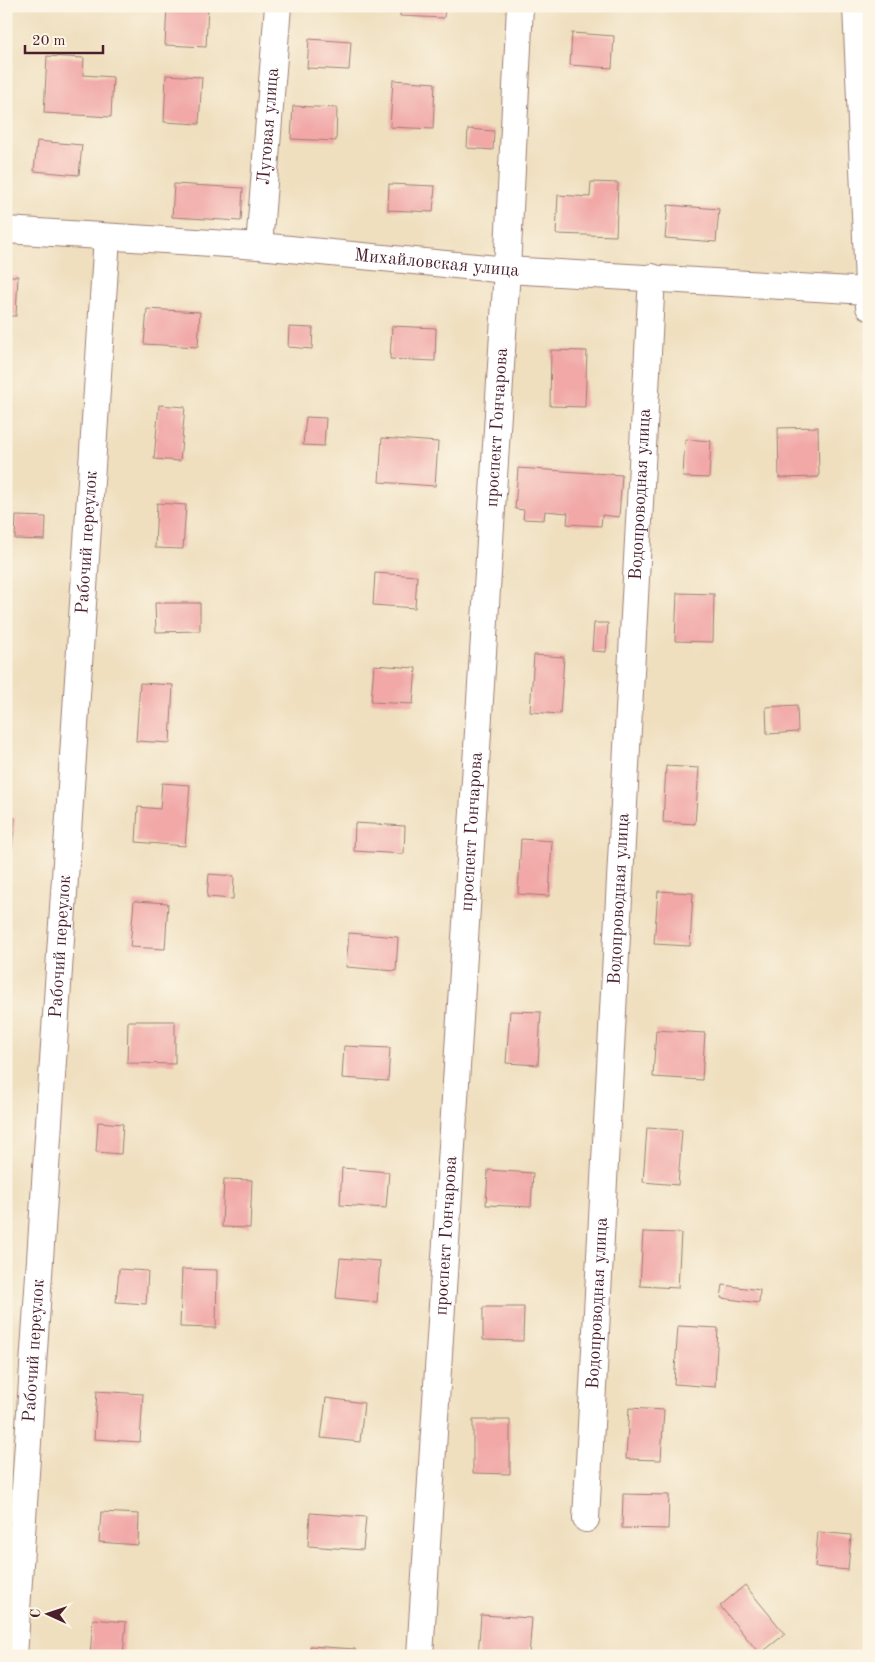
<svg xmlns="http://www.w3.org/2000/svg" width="875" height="1662" viewBox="0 0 875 1662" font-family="'Old Standard TT',serif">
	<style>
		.building { fill: #f1a8a7 }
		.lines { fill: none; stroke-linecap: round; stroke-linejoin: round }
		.street-casing { stroke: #9c7f75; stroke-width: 28 }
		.street { stroke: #fff; stroke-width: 26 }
		.labels { text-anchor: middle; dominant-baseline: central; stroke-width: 4; stroke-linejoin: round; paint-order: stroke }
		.street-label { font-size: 18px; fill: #4a1f2b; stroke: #fcf5e5 }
	</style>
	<rect width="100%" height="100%" fill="#fcf5e5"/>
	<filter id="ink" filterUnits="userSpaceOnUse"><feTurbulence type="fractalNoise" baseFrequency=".02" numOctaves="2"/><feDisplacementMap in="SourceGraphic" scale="10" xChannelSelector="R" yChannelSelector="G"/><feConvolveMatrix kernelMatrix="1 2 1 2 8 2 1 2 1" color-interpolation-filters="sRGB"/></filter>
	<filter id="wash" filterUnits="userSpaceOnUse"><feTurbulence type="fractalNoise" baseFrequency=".0096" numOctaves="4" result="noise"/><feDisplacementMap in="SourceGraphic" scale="20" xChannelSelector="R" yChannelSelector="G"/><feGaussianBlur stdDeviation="1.12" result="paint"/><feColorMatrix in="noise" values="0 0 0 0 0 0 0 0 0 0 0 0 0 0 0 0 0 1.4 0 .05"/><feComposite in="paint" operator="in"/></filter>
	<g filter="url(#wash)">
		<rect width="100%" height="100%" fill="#efdfbf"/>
		<g id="blocks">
			<!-- building -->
			<g class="building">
				<polygon points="167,6 208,6 206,47 165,45"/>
				<polygon points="400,6 445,6 444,18 400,16"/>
				<polygon points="572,33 614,36 612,68 570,65"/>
				<polygon points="309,39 351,42 349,70 307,68"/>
				<polygon points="47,56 84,58 83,75 113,77 111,117 44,113"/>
				<polygon points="166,75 202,77 199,124 164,122"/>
				<polygon points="393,80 435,83 433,129 390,127"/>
				<polygon points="293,106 337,108 336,141 291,139"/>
				<polygon points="468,129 494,131 493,150 467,148"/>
				<polygon points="37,141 82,145 79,175 34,171"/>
				<polygon points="591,182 618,183 616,236 556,234 558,195 590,197"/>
				<polygon points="174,184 243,188 241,221 172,217"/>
				<polygon points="389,184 435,186 433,212 388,210"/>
				<polygon points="668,205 719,209 716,242 665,238"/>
				<polygon points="6,276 18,276 16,316 6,316"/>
				<polygon points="147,309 200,312 198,347 144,344"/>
				<polygon points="392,326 436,328 435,361 390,359"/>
				<polygon points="289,327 313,328 312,349 288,347"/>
				<polygon points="551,350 587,351 585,407 550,406"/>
				<polygon points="159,405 185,407 180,461 154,459"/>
				<polygon points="306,417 326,418 324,446 303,445"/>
				<polygon points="818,427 819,477 779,478 778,428"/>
				<polygon points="382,438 438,442 435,486 379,482"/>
				<polygon points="685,439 711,441 709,478 683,477"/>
				<polygon points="518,468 622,475 619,517 602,515 601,526 567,524 568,513 545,511 544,520 523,519 524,510 515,509"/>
				<polygon points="157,503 186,505 183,549 155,548"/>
				<polygon points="16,516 46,517 45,540 15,539"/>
				<polygon points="375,573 417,576 415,608 373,605"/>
				<polygon points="677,593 714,594 713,642 675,641"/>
				<polygon points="155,603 200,603 200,631 156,632"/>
				<polygon points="594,623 608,623 606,652 592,651"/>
				<polygon points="534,655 564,657 560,714 530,712"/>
				<polygon points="374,665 416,668 413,704 371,702"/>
				<polygon points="140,683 173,685 170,743 136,741"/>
				<polygon points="797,705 798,732 767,734 766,707"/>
				<polygon points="666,766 699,768 695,824 663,822"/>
				<polygon points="162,783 190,785 185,846 136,842 138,807 160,809"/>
				<polygon points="6,817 15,818 12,848 6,847"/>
				<polygon points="355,823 405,826 404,854 354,851"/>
				<polygon points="521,839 552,841 549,896 518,894"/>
				<polygon points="209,874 234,876 233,899 207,897"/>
				<polygon points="658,891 693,893 690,946 654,944"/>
				<polygon points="134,901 168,903 165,949 130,947"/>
				<polygon points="349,933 398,937 396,971 346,967"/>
				<polygon points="510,1011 541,1012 538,1065 506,1063"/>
				<polygon points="128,1021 175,1021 175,1064 127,1063"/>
				<polygon points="656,1030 705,1033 702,1080 653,1077"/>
				<polygon points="344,1046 390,1048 388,1081 342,1078"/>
				<polygon points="98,1122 123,1124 121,1154 96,1152"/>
				<polygon points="647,1128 682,1130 678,1185 643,1182"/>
				<polygon points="342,1168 389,1172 386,1208 340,1205"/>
				<polygon points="488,1170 533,1173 531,1207 486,1205"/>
				<polygon points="224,1179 252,1180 250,1228 222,1227"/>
				<polygon points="643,1232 681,1233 678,1288 640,1286"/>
				<polygon points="340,1258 380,1261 377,1302 336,1298"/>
				<polygon points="119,1269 148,1271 146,1304 116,1302"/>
				<polygon points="182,1269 217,1270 216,1328 180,1327"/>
				<polygon points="723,1285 760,1290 759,1303 721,1298"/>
				<polygon points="483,1307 524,1307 523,1341 483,1340"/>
				<polygon points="678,1326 718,1328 715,1387 674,1384"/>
				<polygon points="97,1391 143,1394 140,1442 94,1439"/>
				<polygon points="326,1398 364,1403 360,1442 321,1438"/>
				<polygon points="629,1408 664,1410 661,1460 626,1459"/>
				<polygon points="473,1420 510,1420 510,1474 473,1473"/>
				<polygon points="623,1494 669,1495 668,1529 622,1528"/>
				<polygon points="101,1512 139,1514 138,1545 99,1542"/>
				<polygon points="310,1513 366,1517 363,1550 308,1546"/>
				<polygon points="818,1532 851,1535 848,1570 815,1567"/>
				<polygon points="745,1585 785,1634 760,1654 720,1606"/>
				<polygon points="481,1615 532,1618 529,1656 478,1656"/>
				<polygon points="93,1619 126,1622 123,1656 90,1656"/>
				<polygon points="310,1646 355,1649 355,1656 310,1656"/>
			</g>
		</g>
	</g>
	<g filter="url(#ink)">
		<use href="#blocks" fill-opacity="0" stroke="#9c7f75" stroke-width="1"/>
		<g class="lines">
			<!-- street casing -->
			<g class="street-casing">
				<g id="street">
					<polyline points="856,6 869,307"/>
					<path id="s1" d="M6,230L259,246L507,270L868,291"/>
					<path id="s2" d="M259,246L278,6"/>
					<path id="s3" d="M586,1519L652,277"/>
					<path id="s4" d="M14,1656L107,237"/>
					<path id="s5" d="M420,1656L507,270L520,6"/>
				</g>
			</g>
			<!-- street -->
			<use href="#street" class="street"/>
		</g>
	</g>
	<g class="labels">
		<!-- street labels -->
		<g class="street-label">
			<text stroke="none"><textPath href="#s2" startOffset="120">Луговая улица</textPath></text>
			<text stroke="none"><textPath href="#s1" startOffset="432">Михайловская улица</textPath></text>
			<text stroke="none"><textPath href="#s5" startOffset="1231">проспект Гончарова</textPath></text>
			<text stroke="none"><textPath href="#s3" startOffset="1026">Водопроводная улица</textPath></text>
			<text stroke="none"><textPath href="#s4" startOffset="1116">Рабочий переулок</textPath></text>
			<text stroke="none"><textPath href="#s5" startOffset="826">проспект Гончарова</textPath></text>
			<text stroke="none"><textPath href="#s3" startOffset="621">Водопроводная улица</textPath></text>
			<text stroke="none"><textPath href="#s4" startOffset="711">Рабочий переулок</textPath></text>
			<text stroke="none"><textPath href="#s5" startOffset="421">проспект Гончарова</textPath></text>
			<text stroke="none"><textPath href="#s3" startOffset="216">Водопроводная улица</textPath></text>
			<text stroke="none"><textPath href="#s4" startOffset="306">Рабочий переулок</textPath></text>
		</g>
	</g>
	<!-- margin -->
	<rect width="875" height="1662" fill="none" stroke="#fcf5e5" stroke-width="25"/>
	<!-- north arrow -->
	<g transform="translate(48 1614) rotate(273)" stroke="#fcf5e5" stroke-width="4" paint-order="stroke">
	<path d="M0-4L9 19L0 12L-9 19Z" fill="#4a1f2b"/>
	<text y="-8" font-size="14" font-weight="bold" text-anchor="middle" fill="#4a1f2b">С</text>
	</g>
	<!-- scale -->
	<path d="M25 45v8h78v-8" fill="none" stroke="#4a1f2b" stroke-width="2.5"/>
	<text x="32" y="45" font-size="15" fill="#4a1f2b" stroke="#fcf5e5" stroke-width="4" paint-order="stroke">20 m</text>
</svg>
